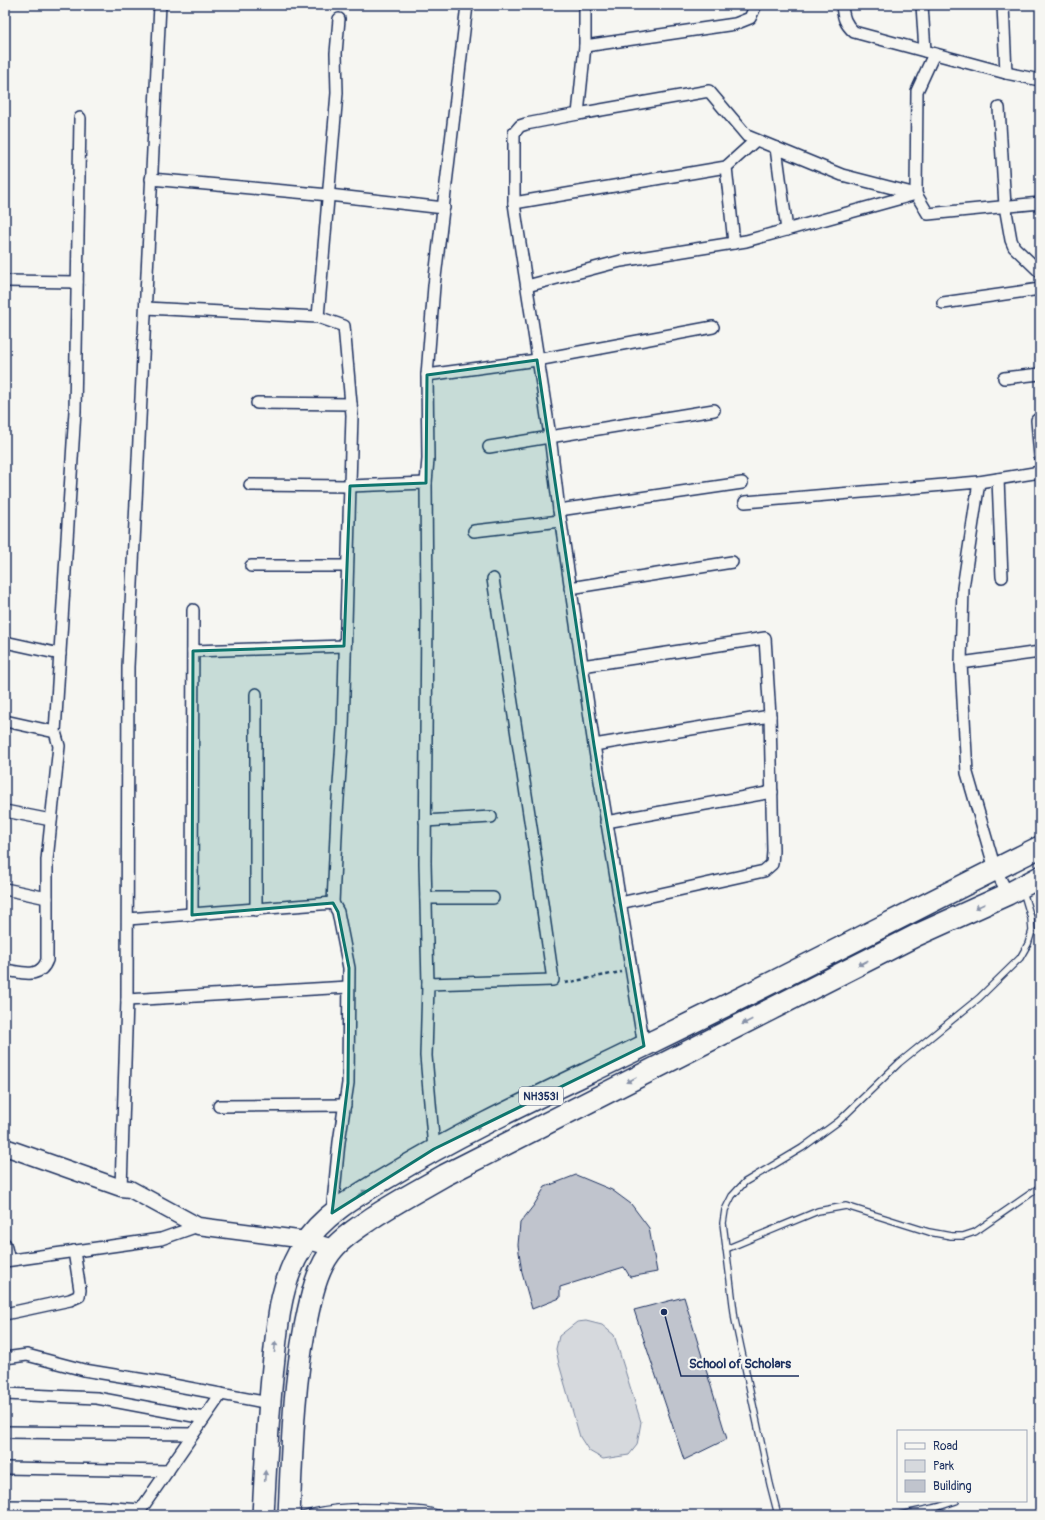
<svg xmlns="http://www.w3.org/2000/svg" width="1045" height="1520" viewBox="0 0 1045 1520" font-family="Pangolin,sans-serif">
	<style>
		.green { fill: #d6d9dd; stroke: #78849e }
		.building { fill: #c0c4cd; stroke: #1b2f5e }
		.lines { fill: none; stroke-linecap: round; stroke-linejoin: round }
		.lane-casing { stroke: #1b2f5e; stroke-width: 8 }
		.street-casing { stroke: #1b2f5e; stroke-width: 14 }
		.secondary-casing { stroke: #1b2f5e; stroke-width: 19 }
		.highway-casing { stroke: #1b2f5e; stroke-width: 24 }
		.path { stroke: #1b2f5e; stroke-width: 2.5; stroke-dasharray: 4 3; stroke-linecap: butt }
		.lane { stroke: #f6f6f2; stroke-width: 5.5 }
		.street { stroke: #f6f6f2; stroke-width: 11 }
		.secondary { stroke: #f6f6f2; stroke-width: 16 }
		.highway { stroke: #f6f6f2; stroke-width: 21 }
		.oneway { fill: #8892a8 }
		.marked { fill: #0f766e; fill-opacity: 0.2; stroke: #0f766e; stroke-width: 3; stroke-linejoin: round }
		.labels { text-anchor: middle; dominant-baseline: central; stroke-width: 4; stroke-linejoin: round; paint-order: stroke }
		.shield { fill: #f6f6f2; stroke: #5d6b8a; stroke-width: 1 }
		.shield-label { font-size: 11px; font-weight: bold; fill: #1b2f5e }
		.leader { fill: none; stroke: #1b2f5e; stroke-width: 1.5 }
		.callout-dot { fill: #1b2f5e; stroke: #f6f6f2; stroke-width: 1.5 }
		.callout-label { font-size: 13px; text-anchor: middle; font-weight: bold; fill: #1b2f5e; stroke: #f6f6f2; stroke-width: 4; stroke-linejoin: round; paint-order: stroke }
	</style>
	<rect width="100%" height="100%" fill="#f6f6f2"/>
	<filter id="ink" filterUnits="userSpaceOnUse"><feTurbulence type="fractalNoise" baseFrequency=".025" numOctaves="2"/><feDisplacementMap in="SourceGraphic" scale="8" xChannelSelector="R" yChannelSelector="G"/><feConvolveMatrix kernelMatrix="1 2 1 2 8 2 1 2 1" color-interpolation-filters="sRGB"/></filter>
	<g filter="url(#ink)">
		<!-- green -->
		<polygon class="green" points="586,1321 602,1325 614,1335 641,1422 637,1445 629,1455 603,1459 589,1451 580,1437 559,1364 556,1349 559,1336 577,1322"/>
		<!-- building -->
		<g class="building">
			<polygon points="576,1175 612,1190 631,1204 649,1228 657,1272 630,1277 624,1267 560,1287 560,1298 532,1309 522,1273 518,1245 520,1223 534,1205 545,1187"/>
			<polygon points="684,1297 727,1439 684,1460 634,1310"/>
		</g>
		<g class="lines">
			<!-- lane casing -->
			<g class="lane-casing">
				<g id="lane">
					<polyline points="726,1249 818,1211 846,1206 929,1232 951,1236 963,1236 975,1232 1040,1187"/>
					<path d="M303,1515C334,1505 366,1506 398,1508C413,1509 428,1509 441,1515"/>
					<polyline points="778,1515 770,1484 735,1320 723,1223 725,1210 732,1196 745,1182 802,1148 839,1121 899,1063 979,998 1020,958 1028,944 1032,931 1031,918 1023,891"/>
					<polyline points="900,1515 938,1507 956,1501"/>
				</g>
			</g>
			<!-- street casing -->
			<g class="street-casing">
				<g id="street">
					<polyline points="585,5 585,46 578,114 526,124 520,126 514,133 514,203 517,224 550,436 559,510 594,745 644,1046"/>
					<path d="M842,5C843,17 845,24 854,32L1006,73L1040,80"/>
					<polyline points="922,5 925,51"/>
					<polyline points="1003,5 1006,73"/>
					<polyline points="585,46 735,24 750,18 755,7 755,5"/>
					<polyline points="999,108 1005,206 1011,240 1014,247 1040,272"/>
					<polyline points="578,114 709,91 747,136 842,175 916,194 928,214 1040,203"/>
					<polyline points="776,148 787,230"/>
					<polyline points="726,167 734,243"/>
					<polyline points="151,179 329,195 444,208"/>
					<polyline points="514,203 726,167 756,140"/>
					<polyline points="5,281 77,282"/>
					<polyline points="527,286 621,261 746,241 916,194 917,91 934,54"/>
					<polyline points="943,303 1040,289"/>
					<polyline points="146,308 318,317"/>
					<polyline points="427,375 537,360 713,327"/>
					<polyline points="1004,378 1040,374"/>
					<polyline points="257,403 351,404"/>
					<polyline points="1037,420 1040,457"/>
					<polyline points="489,447 714,410"/>
					<polyline points="998,479 1002,577"/>
					<polyline points="979,482 1040,472"/>
					<polyline points="250,485 350,486 426,483"/>
					<polyline points="745,502 979,482 963,588 961,663"/>
					<polyline points="559,510 742,483"/>
					<polyline points="474,531 560,521"/>
					<polyline points="251,566 347,566"/>
					<polyline points="570,588 732,562"/>
					<polyline points="5,642 60,654"/>
					<polyline points="193,651 344,646"/>
					<polyline points="582,666 765,638 770,716 773,851 772,864 764,871 620,903"/>
					<polyline points="256,694 256,910"/>
					<polyline points="5,721 55,732 75,411 80,118"/>
					<polyline points="594,745 770,716"/>
					<polyline points="5,811 51,820"/>
					<polyline points="425,821 491,817"/>
					<polyline points="606,822 772,792"/>
					<polyline points="5,889 47,898"/>
					<polyline points="1008,894 995,869 967,773 961,663 1040,652"/>
					<polyline points="426,898 493,898"/>
					<polyline points="333,903 337,813 343,728 352,415 344,326 318,317 337,93 336,53 339,19"/>
					<polyline points="192,915 193,610"/>
					<polyline points="128,919 333,903 338,912 349,968 348,1083 339,1142 332,1213"/>
					<path d="M5,970C21,972 40,980 47,960V860L59,746L55,732"/>
					<polyline points="428,984 553,980 533,840 493,579"/>
					<polyline points="127,1000 348,987"/>
					<polyline points="219,1106 345,1105"/>
					<polyline points="434,1149 426,1056 428,984 425,863 427,612 426,483 428,459 427,375 434,286 467,5"/>
					<polyline points="121,1188 127,1000 128,667 160,5"/>
					<polyline points="5,1244 9,1260"/>
					<polyline points="5,1261 161,1239 198,1226"/>
					<polyline points="5,1314 70,1300 79,1296 80,1290 74,1251"/>
					<polyline points="5,1358 27,1355 84,1370 157,1382 269,1403"/>
					<polyline points="5,1394 97,1398 204,1418"/>
					<polyline points="5,1432 193,1434"/>
					<polyline points="5,1468 168,1471"/>
					<polyline points="5,1506 100,1507 141,1510"/>
					<polyline points="137,1515 221,1394"/>
				</g>
			</g>
			<!-- secondary casing -->
			<g class="secondary-casing">
				<polyline id="secondary" points="5,1147 121,1188 130,1189 198,1226 306,1240 333,1248"/>
			</g>
			<!-- highway casing -->
			<g class="highway-casing">
				<g id="highway">
					<path d="M263,1515C266,1463 268,1410 274,1358C278,1319 281,1280 303,1246C323,1214 358,1195 390,1176C474,1125 565,1085 654,1041C784,978 911,911 1040,847"/>
					<path d="M289,1515C292,1452 293,1389 305,1327C310,1302 316,1268 334,1248C344,1236 359,1227 372,1218C396,1202 421,1189 445,1175L917,935L1008,894L1040,877"/>
				</g>
			</g>
			<!-- path -->
			<polyline class="path" points="565,983 621,972"/>
			<!-- lane -->
			<use href="#lane" class="lane"/>
			<!-- street -->
			<use href="#street" class="street"/>
			<!-- secondary -->
			<use href="#secondary" class="secondary"/>
			<!-- highway -->
			<use href="#highway" class="highway"/>
		</g>
		<!-- one-way arrows -->
		<defs><path id="oneway-solid" d="M-6-.8H1V-3.2L6.5 0L1 3.2V.8H-6Z"/></defs>
		<g class="oneway">
			<use href="#oneway-solid" transform="translate(980 906) rotate(155)"/>
			<use href="#oneway-solid" transform="translate(863 963) rotate(153)"/>
			<use href="#oneway-solid" transform="translate(747 1022) rotate(153)"/>
			<use href="#oneway-solid" transform="translate(631 1080) rotate(153)"/>
			<use href="#oneway-solid" transform="translate(475 1129) rotate(-26)"/>
			<use href="#oneway-solid" transform="translate(362 1193) rotate(-31)"/>
			<use href="#oneway-solid" transform="translate(275 1347) rotate(-84)"/>
			<use href="#oneway-solid" transform="translate(265 1476) rotate(-87)"/>
		</g>
	</g>
	<!-- marked area -->
	<path class="marked" d="M537,360L594,745L644,1046L434,1149L332,1213L348,1083L349,968L338,912L333,903L192,915L193,651L344,646L350,486L426,483L427,375Z"/>
	<g class="labels">
		<!-- shield labels -->
		<rect class="shield" x="519" y="1087" width="44" height="18" rx="3"/>
		<g class="shield-label">
			<text x="541" y="1096">NH353I</text>
		</g>
	</g>
	<!-- callouts -->
	<path class="leader" d="M664 1312L681 1376H799"/>
	<circle class="callout-dot" cx="664" cy="1312" r="4"/>
	<g class="callout-label">
		<text x="740" y="1368">School of Scholars</text>
	</g>
	<!-- margin -->
	<rect width="1045" height="1520" fill="none" stroke="#f6f6f2" stroke-width="20"/>
	<rect x="10" y="10" width="1025" height="1500" fill="none" stroke="#1b2f5e" stroke-width="1.5" filter="url(#ink)"/>
	<!-- legend -->
	<rect x="897" y="1430" width="130" height="72" fill="#f6f6f2" stroke="#9ea6b7"/>
	<rect x="905" y="1443" width="20" height="6" fill="#f6f6f2" stroke="#9ea6b7"/>
	<text x="933" y="1450" font-size="12" fill="#1b2f5e">Road</text>
	<rect x="905" y="1460" width="20" height="12" fill="#d6d9dd" stroke="#9ea6b7"/>
	<text x="933" y="1470" font-size="12" fill="#1b2f5e">Park</text>
	<rect x="905" y="1480" width="20" height="12" fill="#c0c4cd" stroke="#9ea6b7"/>
	<text x="933" y="1490" font-size="12" fill="#1b2f5e">Building</text>
</svg>
